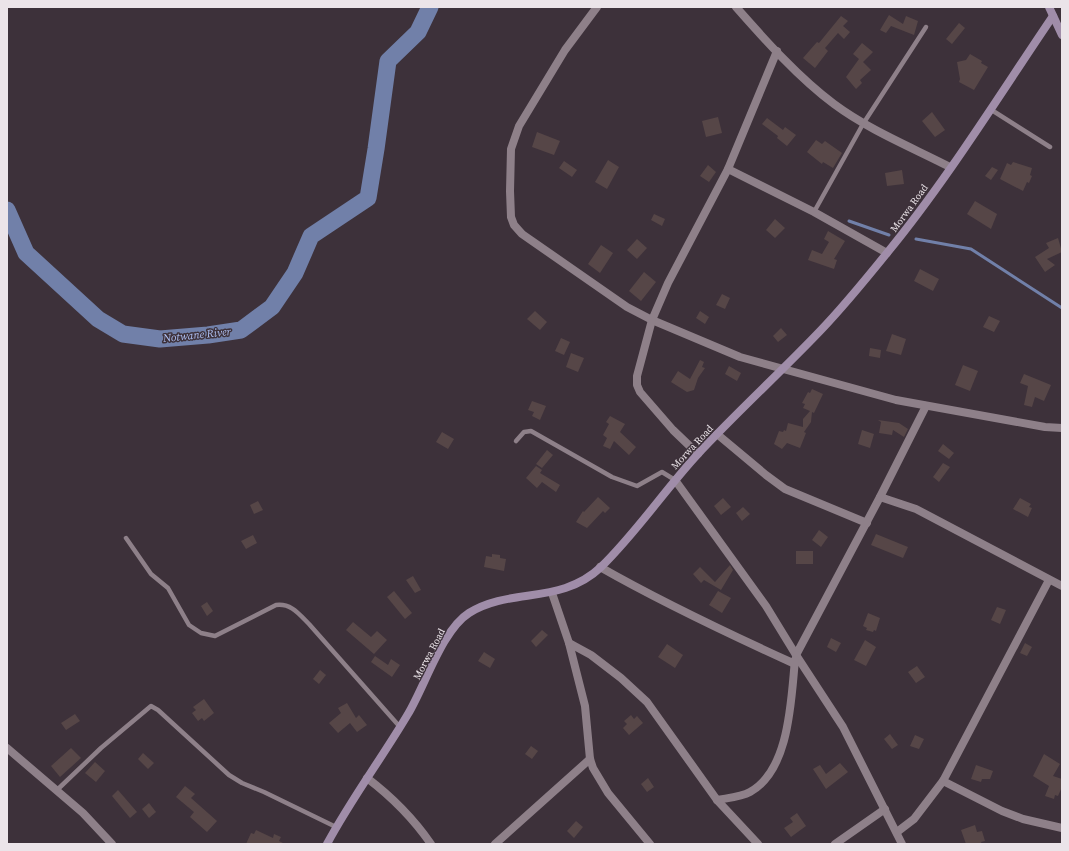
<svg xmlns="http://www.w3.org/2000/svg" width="1069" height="851" viewBox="0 0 1069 851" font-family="'Source Serif 4',serif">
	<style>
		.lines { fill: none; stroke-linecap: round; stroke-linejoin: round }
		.stream { stroke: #7180a9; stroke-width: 3 }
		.river { stroke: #7180a9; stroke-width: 17 }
		.building { fill: #564647 }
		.service { stroke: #8e8089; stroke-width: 4.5 }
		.minor { stroke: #8e8089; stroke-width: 8 }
		.secondary { stroke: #a08da9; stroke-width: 8 }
		.labels { text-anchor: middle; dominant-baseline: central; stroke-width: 3; stroke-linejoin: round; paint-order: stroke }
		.street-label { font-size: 10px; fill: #ebe4e9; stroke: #3d313a }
		.water-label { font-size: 11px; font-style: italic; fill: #b1c4f8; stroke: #3d313a }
	</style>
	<rect width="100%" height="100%" fill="#3d313a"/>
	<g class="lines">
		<!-- stream -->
		<g class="stream">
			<polyline points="849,221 889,235"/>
			<polyline points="916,239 971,249 1062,308"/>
		</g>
		<!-- river -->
		<polyline class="river" points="7,210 26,253 98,319 123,334 160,339 208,335 241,330 272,307 295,273 311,236 368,198 376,149 388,61 418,32 430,7"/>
	</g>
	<!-- building -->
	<g class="building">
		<polygon points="889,15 903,24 906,16 918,21 914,35 891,26 886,33 880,30"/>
		<polygon points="841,16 848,21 843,26 850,32 844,39 838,33 825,48 828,51 815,68 803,58 817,42 819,43"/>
		<polygon points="959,23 965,28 952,44 946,39"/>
		<polygon points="862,43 873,52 863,62 871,70 860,80 862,83 856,89 846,77 859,59 853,54"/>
		<polygon points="970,54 982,61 981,63 988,67 974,90 959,82 960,79 957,62 966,60"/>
		<polygon points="932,112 945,130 935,137 922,121"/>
		<polygon points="718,117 722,133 706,137 702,121"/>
		<polygon points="767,118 783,130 785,127 796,135 787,146 777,138 778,136 762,124"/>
		<polygon points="537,132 560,141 554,155 532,147"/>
		<polygon points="816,140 822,144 825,141 842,153 833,168 823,162 822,164 807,152"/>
		<polygon points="608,160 619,167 607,189 595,182"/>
		<polygon points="564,161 577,170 572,177 559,168"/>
		<polygon points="1013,162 1032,168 1030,175 1032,176 1029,183 1027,182 1023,191 1000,179 1007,163 1011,165"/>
		<polygon points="708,165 716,172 709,182 700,176"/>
		<polygon points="992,167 998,170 991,180 985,176"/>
		<polygon points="902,170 904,184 887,186 885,173"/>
		<polygon points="975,201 997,214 991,229 967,214"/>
		<polygon points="654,214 665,219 662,226 651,220"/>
		<polygon points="775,219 785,228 775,238 766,230"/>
		<polygon points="828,231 845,241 834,259 837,260 834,269 808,260 812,250 822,254 829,242 824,239"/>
		<polygon points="1058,238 1062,252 1047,259 1055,265 1045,272 1035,257 1049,248 1046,243"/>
		<polygon points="637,239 647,248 637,259 627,250"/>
		<polygon points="601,245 613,253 600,273 588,264"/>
		<polygon points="920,269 939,279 933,291 914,281"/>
		<polygon points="644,272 656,282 641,301 629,291"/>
		<polygon points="722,294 730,298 725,309 716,305"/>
		<polygon points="535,311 547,322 540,330 527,319"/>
		<polygon points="700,311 709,317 705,324 696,318"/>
		<polygon points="989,316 1000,321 994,332 983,327"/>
		<polygon points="781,328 787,335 778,342 773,336"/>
		<polygon points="892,334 906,339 901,355 886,351"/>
		<polygon points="561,338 570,342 564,355 555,351"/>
		<polygon points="870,348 881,350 880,358 869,356"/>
		<polygon points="571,353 584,358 578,372 566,367"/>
		<polygon points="700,360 704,362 702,367 705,368 698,378 694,390 687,392 671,382 678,371 690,379"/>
		<polygon points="963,365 978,371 970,391 955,385"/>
		<polygon points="729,366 741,373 737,381 725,374"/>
		<polygon points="1024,374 1051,385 1044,401 1035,397 1032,407 1024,405 1028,386 1020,383"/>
		<polygon points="812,389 823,394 814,413 812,412 811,422 804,432 806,433 800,448 787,443 782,449 774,444 779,431 783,432 784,430 786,431 788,423 803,427 803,419 810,411 803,408 805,404 802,403 808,392 810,393"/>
		<polygon points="532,401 546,406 540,420 532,416 534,412 528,410"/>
		<polygon points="610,416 625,424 620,432 636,447 629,455 614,441 610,449 603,446 607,438 603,435 609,424 606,422"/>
		<polygon points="878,420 899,423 908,429 904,437 893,430 892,435 879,433 881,422"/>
		<polygon points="862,430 874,434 870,448 858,444"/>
		<polygon points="442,432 454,439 448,449 436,442"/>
		<polygon points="943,444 954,453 949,459 938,451"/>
		<polygon points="547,450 553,455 542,468 536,464"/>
		<polygon points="943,463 950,467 939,482 933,477"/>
		<polygon points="536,466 542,470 540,473 560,485 556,492 542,482 537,488 526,478"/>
		<polygon points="598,497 610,508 605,513 603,511 587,528 576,522 583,511 584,512"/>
		<polygon points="723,498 731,507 721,515 714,506"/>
		<polygon points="1020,498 1031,504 1029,507 1032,508 1028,517 1013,509"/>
		<polygon points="258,501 263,510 254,514 250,505"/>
		<polygon points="743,507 750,514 742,521 736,513"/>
		<polygon points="819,530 828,537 821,547 812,540"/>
		<polygon points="876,534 908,547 903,558 871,545"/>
		<polygon points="253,535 257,543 246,549 241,541"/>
		<rect x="796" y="551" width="17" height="13"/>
		<polygon points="492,554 500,555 500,558 506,559 504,571 484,567 486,556 492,557"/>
		<polygon points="730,565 733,570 721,590 704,580 701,583 693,574 700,567 715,582"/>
		<polygon points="413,576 421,590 415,593 406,580"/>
		<polygon points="394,591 412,613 405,619 387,597"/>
		<polygon points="718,591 731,598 722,613 709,605"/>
		<polygon points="207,602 213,611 207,616 201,606"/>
		<polygon points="997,607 1006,610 1000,624 991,620"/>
		<polygon points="868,613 880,618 876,631 874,630 873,632 866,630 867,628 863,626"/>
		<polygon points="353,622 371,637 377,631 387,640 374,654 346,630"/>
		<polygon points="542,630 548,635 536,647 531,641"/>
		<polygon points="831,638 841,643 836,652 827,647"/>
		<polygon points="865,640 876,647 866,666 854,660"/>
		<polygon points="1025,643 1032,647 1027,656 1020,653"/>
		<polygon points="667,644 683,655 675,668 658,657"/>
		<polygon points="484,652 495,659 490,668 478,661"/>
		<polygon points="375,656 388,665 391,659 400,665 392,677 371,662"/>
		<polygon points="917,666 925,677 916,683 908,672"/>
		<polygon points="320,670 326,675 319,684 313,679"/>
		<polygon points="204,699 214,713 204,721 202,718 198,721 192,713 196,710 193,707"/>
		<polygon points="347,703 356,718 359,715 367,725 357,732 350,723 338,733 329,723 341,713 338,708"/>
		<polygon points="75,714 80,721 66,730 61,723"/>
		<polygon points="631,715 634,719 637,716 643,723 629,735 623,728 627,724 624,721"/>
		<polygon points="890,734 898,745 892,749 884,739"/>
		<polygon points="915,735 924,739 919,749 910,746"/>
		<polygon points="531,746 538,751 532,759 525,754"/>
		<polygon points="71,748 81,758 60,777 51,766"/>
		<polygon points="143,753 154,763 148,769 138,759"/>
		<polygon points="1044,754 1060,764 1053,776 1062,779 1062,787 1058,796 1055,795 1054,799 1045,796 1049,786 1033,776"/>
		<polygon points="95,762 105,771 96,782 85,773"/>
		<polygon points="840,763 848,772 826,789 813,769 820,765 826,774"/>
		<polygon points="976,765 993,771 990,779 982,779 981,782 971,779"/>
		<polygon points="648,778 654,787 647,792 641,784"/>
		<polygon points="185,786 195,794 191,798 217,821 207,832 190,817 194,812 176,797"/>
		<polygon points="118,790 137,812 130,818 112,796"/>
		<polygon points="149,803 156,812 149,818 142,809"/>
		<polygon points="797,813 806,826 791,837 784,828 793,822 790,818"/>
		<polygon points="576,821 583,827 574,838 567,831"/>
		<polygon points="975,825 977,832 982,831 985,841 981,842 982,844 966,844 961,830"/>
		<polygon points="256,830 273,838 274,834 281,837 279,841 285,844 246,844 251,833 254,834"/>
	</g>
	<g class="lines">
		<!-- service -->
		<g class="service">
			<polyline points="990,109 1050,147"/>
			<polyline points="814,212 863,124 926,27"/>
			<polyline points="516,441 524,432 531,431 612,477 637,486 662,472 675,480"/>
			<path d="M126,538L151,574L168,588L189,625L201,633L215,636L276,605C291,603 299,614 309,624L400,727"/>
			<polyline points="57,790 101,748 151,706 158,710 229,775 242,783 264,792 336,827"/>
		</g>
		<!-- minor -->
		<g class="minor">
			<polyline points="597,7 565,50 519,126 511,149 510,191 511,217 514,225 522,234 627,307 652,320 740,357 896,400 1045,427 1062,428"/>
			<path d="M736,7C765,40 799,78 834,104C869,130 911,147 950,167"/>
			<polyline points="728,169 814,212 887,253"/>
			<polyline points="717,434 766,475 785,489 867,523"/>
			<polyline points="698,454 673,430 640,392 637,385 637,376 652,320 668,283 728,169 777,51"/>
			<polyline points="675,480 766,606 796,655 880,497 926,406"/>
			<polyline points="880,497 916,509 1062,586"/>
			<path d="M600,567C663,603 729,634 795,664"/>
			<polyline points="552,593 569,643 591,655 621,678 647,702 717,800 758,844"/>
			<polyline points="569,643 585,706 590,759 593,768 608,793 650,844"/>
			<polyline points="796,655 843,727 902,844"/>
			<polyline points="7,748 83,813 112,844"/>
			<path d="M367,778C392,797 413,818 431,844"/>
			<polyline points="943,781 1002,811 1023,819 1062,828"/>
			<path d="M717,800C727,798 741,797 750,792C790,770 791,699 795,660"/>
			<polyline points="897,832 914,819 943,781 1049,580"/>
			<polyline points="495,844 590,759"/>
			<polyline points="835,844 885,809"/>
		</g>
		<!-- secondary -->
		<g class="secondary">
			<polyline points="1049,7 1062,35"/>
			<path d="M327,844C351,799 382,758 408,714C425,686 442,630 469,613C511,587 561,605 601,567C636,533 664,491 697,455C737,412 780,373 821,330C844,306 866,279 887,253C947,180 1000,94 1053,16"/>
		</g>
	</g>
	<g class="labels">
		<!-- street labels -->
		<g class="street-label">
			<text transform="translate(909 208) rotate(-54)">Morwa Road</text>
			<text transform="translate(692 447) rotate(-47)">Morwa Road</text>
			<text transform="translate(429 654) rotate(-62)">Morwa Road</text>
		</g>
		<!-- water labels -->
		<g class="water-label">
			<text transform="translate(197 335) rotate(-6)">Notwane River</text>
		</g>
	</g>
	<!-- border -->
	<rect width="1069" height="851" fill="none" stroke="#ebe4e9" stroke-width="16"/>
</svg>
